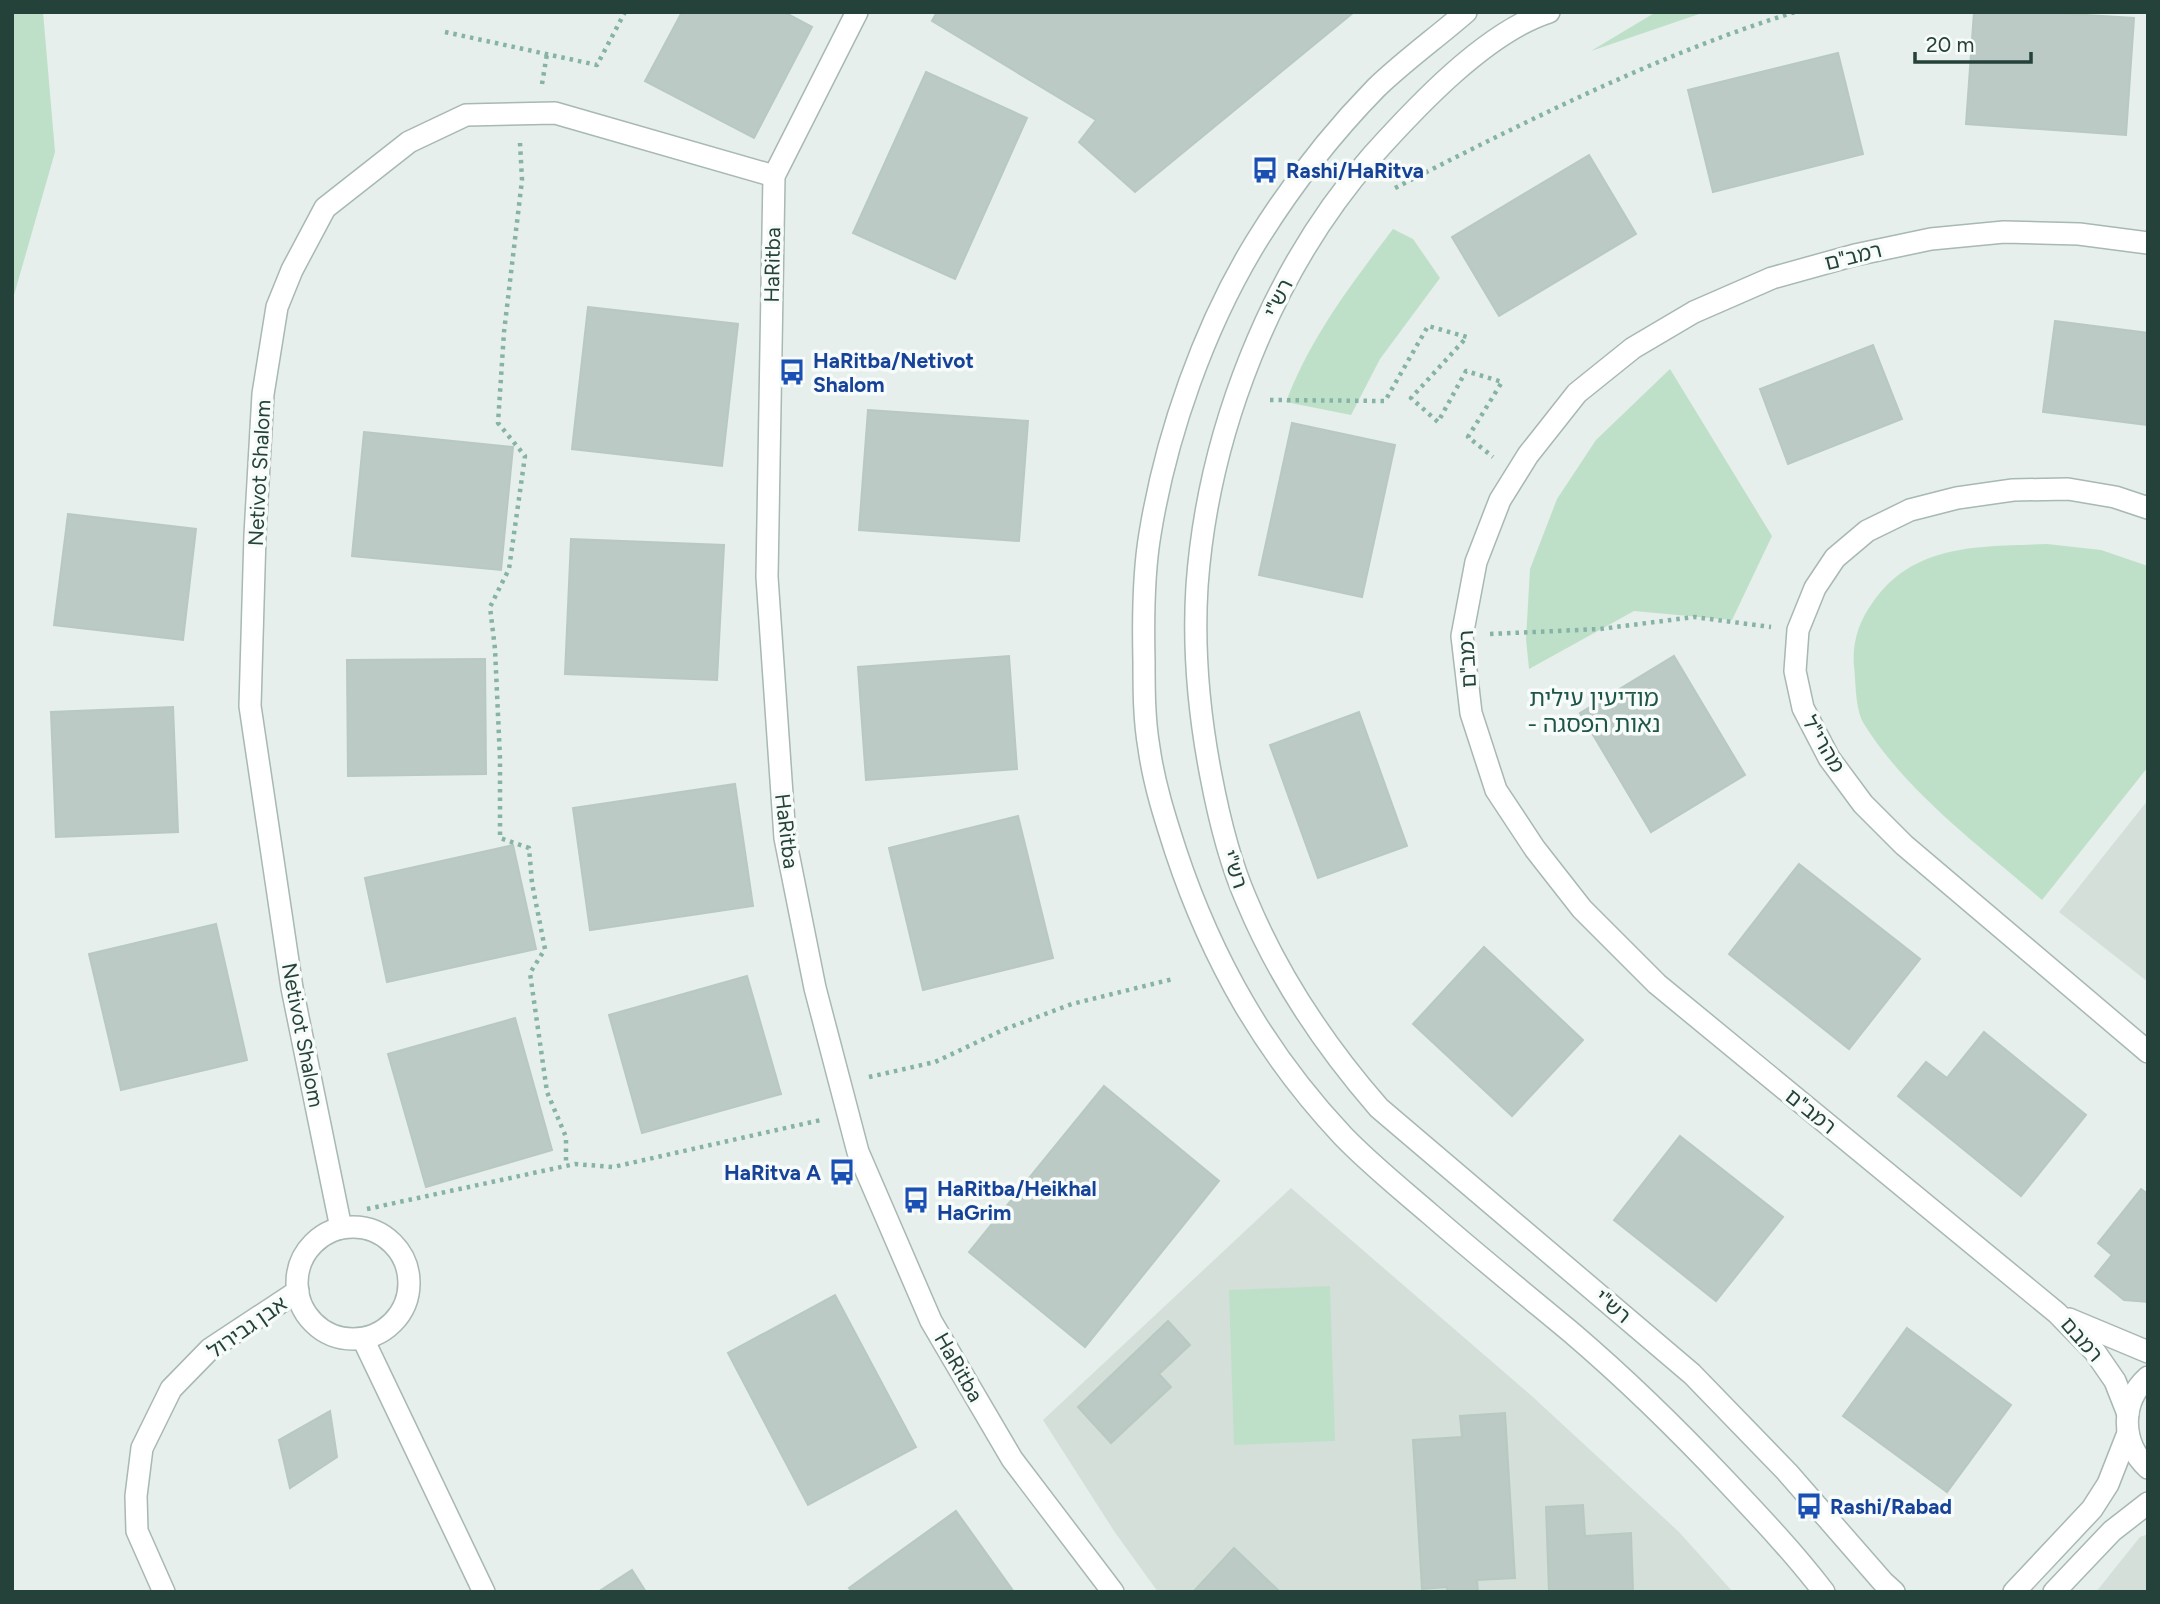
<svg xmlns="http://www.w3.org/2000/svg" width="2160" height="1604" viewBox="0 0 2160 1604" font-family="Figtree,'Noto Sans Hebrew',sans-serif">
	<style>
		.built { fill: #d4dfda }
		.green { fill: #bfe0c8 }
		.building { fill: #bbcac4; stroke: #b8c9c2; stroke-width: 2 }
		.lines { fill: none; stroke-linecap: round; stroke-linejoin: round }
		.minor-casing { stroke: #a8b8b2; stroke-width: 24 }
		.path { stroke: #86b3a5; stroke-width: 4.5; stroke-dasharray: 3.5 5; stroke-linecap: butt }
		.minor { stroke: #fff; stroke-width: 21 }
		.labels { text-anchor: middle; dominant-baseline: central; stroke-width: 7; stroke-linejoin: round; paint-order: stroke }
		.transit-label { font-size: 21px; font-weight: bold; fill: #164399; stroke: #f7fbf9; text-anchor: start }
		.street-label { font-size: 21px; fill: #24423a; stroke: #f7fbf9 }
		.neighbourhood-label { font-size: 23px; fill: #1f5548; stroke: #f7fbf9 }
	</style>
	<rect width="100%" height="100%" fill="#e6efeb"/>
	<!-- built -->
	<g class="built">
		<polygon points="2148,800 2148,982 2059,912"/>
		<polygon points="1291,1188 1534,1398 1679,1532 1733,1592 1158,1592 1114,1531 1043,1420"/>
		<polygon points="2148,1534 2148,1592 2096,1592 2140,1537"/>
	</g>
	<!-- green -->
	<g class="green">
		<polygon points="12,12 43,12 55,152 12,302"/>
		<polygon points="1656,12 1705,12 1591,51"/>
		<path d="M1393,229L1413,239L1440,278L1380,359L1351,415L1286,402C1310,338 1352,283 1393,229Z"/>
		<polygon points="1670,369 1772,536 1732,620 1634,611 1529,669 1526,639 1530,569 1557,499 1596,440"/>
		<path d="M2047,544L2101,550L2148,566V767L2042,900C1981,847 1907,793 1864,724C1855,709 1856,683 1854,666C1852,642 1859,621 1873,602C1915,542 1982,547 2047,544Z"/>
		<polygon points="1330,1286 1335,1441 1234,1445 1229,1290"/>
	</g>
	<!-- building -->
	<g class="building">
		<polygon points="682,12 784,12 812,27 754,138 645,81"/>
		<polygon points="937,12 1354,12 1135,192 1079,142 1096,120 932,21"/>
		<polygon points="1974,12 2037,12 2134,18 2126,135 1966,124"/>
		<polygon points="1838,53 1863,154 1713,192 1688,90"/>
		<polygon points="926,72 1027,118 955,279 853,233"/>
		<polygon points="1589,155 1636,234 1499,316 1452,237"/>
		<polygon points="588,307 738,324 722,466 572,449"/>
		<polygon points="2055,321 2148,333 2148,425 2043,412"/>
		<polygon points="1873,345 1902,419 1788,464 1760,389"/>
		<polygon points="868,410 1028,421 1019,541 859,530"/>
		<polygon points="1292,423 1395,445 1362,597 1259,575"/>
		<polygon points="364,432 513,447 501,570 352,556"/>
		<polygon points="68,514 196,529 183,640 54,625"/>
		<polygon points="571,539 724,545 717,680 565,674"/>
		<polygon points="1009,656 1017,769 866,780 858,667"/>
		<polygon points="1674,656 1745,775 1651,832 1580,713"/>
		<polygon points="485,659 486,774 348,776 347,660"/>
		<polygon points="173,707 178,832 56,837 51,712"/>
		<polygon points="1359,712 1407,846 1318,878 1270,745"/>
		<polygon points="735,784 753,906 590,930 573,808"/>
		<polygon points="1018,816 1053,958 923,990 889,848"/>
		<polygon points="513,845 536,949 387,982 365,878"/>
		<polygon points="1799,864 1920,959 1849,1049 1729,954"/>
		<polygon points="216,924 247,1060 121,1090 89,954"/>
		<polygon points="1484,947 1583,1040 1512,1116 1413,1024"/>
		<polygon points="747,976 781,1094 642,1133 609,1015"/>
		<polygon points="515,1018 552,1150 426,1187 388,1054"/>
		<polygon points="1984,1032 2086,1115 2021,1196 1898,1096 1926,1062 1947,1078"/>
		<polygon points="1104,1086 1219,1181 1085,1347 969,1252"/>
		<polygon points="1680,1136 1783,1217 1716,1301 1614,1220"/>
		<polygon points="2141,1189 2148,1194 2148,1302 2124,1300 2095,1276 2112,1255 2098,1243"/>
		<polygon points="835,1295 916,1447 808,1505 728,1353"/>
		<polygon points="1168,1321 1190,1345 1159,1374 1171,1387 1111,1443 1078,1407"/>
		<polygon points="1907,1328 2011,1405 1947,1492 1843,1416"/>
		<polygon points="330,1411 337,1457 290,1488 279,1440"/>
		<polygon points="1505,1413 1515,1578 1477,1580 1478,1592 1447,1592 1447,1587 1422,1589 1413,1440 1462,1437 1460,1416"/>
		<polygon points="1583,1505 1585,1536 1631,1533 1633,1592 1549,1592 1546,1507"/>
		<polygon points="956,1511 1014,1592 852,1592 849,1588"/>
		<polygon points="1234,1548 1280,1592 1193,1592"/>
		<polygon points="632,1570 646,1592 598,1592"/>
	</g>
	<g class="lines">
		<!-- minor casing -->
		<g class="minor-casing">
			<g id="minor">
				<polyline points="857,12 774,176 767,577 785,838 815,988 858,1152 931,1321 1012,1459 1113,1592"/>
				<path d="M1466,12C1436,38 1404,61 1376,88C1331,134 1290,187 1256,242C1204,327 1166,435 1150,534C1143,575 1143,619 1144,661C1144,690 1144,719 1149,748C1154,784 1165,818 1176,852C1212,960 1265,1053 1343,1136C1370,1164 1401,1189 1430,1214C1477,1255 1525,1294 1572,1333C1627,1380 1678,1430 1727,1482C1761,1518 1794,1553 1824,1592"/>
				<path d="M1549,12C1486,32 1416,107 1372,156C1271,271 1208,433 1197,586C1193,650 1199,714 1211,776C1219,818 1229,860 1246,899C1278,976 1324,1045 1379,1108L1692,1374L1787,1472L1883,1582L1894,1592"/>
				<polyline points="2148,508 2115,497 2068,489 2013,490 1957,498 1910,510 1867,531 1835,558 1815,588 1798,630 1795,671 1803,708 1829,758 1863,804 1904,845 2148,1052"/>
				<circle cx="353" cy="1283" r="56"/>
				<polyline points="341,1228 292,988 250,706 255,535 263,394 277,307 292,270 325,208 409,142 466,115 555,113 774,176"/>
				<polyline points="2069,1319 2148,1352"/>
				<polyline points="363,1339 484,1592"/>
				<path d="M2148,1377C2120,1402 2121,1443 2148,1468"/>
				<polyline points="2128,1414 2115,1381 2095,1352 2057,1313 1657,984 1582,909 1535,849 1496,790 1471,713 1462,636 1476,562 1500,500 1528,455 1577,393 1633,348 1694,312 1772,278 1855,255 1931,239 2004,232 2079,234 2148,243"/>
				<polyline points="164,1592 137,1531 136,1496 142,1448 171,1389 210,1349 298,1291"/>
				<polyline points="2014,1592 2092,1509 2108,1484 2128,1433"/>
				<polyline points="2054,1592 2112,1531 2148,1503"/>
			</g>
		</g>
		<!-- path -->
		<g class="path">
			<polyline points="445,32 597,65 625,12"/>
			<polyline points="542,84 547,54"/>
			<polyline points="520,143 522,180 504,332 498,423 525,456 509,569 490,607 495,649 500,759 500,838 529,848 532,883 545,949 530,973 547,1092 566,1137 566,1165"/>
			<path d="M1395,188C1525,122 1656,55 1795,12"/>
			<polyline points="1270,400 1385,401 1428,326 1467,337 1411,398 1438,422 1466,371 1502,382 1468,437 1493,457"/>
			<polyline points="1490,634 1600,629 1694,617 1771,627"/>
			<polyline points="869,1077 935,1062 1005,1029 1072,1004 1173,979"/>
			<polyline points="367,1209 575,1164 613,1167 821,1120"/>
		</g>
		<!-- minor -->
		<use href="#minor" class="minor"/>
	</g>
	<!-- icons -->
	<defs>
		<g id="bus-bare" transform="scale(2.1)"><path d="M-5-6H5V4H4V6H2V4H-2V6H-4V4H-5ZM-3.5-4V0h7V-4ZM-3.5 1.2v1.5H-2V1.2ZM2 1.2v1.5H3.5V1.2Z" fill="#1a4fb4" stroke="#f7fbf9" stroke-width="2.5" paint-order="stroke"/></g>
	</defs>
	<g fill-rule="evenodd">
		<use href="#bus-bare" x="1265" y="170"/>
		<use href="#bus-bare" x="792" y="372"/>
		<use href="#bus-bare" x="842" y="1172"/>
		<use href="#bus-bare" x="916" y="1200"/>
		<use href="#bus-bare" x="1809" y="1506"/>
	</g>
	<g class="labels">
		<!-- transit labels -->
		<g class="transit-label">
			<text x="1286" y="170">Rashi/HaRitva</text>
			<text x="813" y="360">HaRitba/Netivot<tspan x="813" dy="24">Shalom</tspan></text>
			<text x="821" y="1172" text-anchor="end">HaRitva A</text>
			<text x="937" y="1188">HaRitba/Heikhal<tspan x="937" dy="24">HaGrim</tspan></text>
			<text x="1830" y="1506">Rashi/Rabad</text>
		</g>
		<!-- street labels -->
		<g class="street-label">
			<text transform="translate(1853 256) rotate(-14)">רמב"ם</text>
			<text transform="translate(772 265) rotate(-89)">HaRitba</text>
			<text transform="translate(1278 298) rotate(-64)">רש"י</text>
			<text transform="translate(259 473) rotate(-87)">Netivot Shalom</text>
			<text transform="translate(1467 659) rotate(-93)">רמב"ם</text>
			<text transform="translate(1824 744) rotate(59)">מהרי"ל</text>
			<text transform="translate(787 831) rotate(83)">HaRitba</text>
			<text transform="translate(1235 869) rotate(71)">רש"י</text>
			<text transform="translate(303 1035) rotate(79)">Netivot Shalom</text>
			<text transform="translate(1811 1111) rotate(39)">רמב"ם</text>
			<text transform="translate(1613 1306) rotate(40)">רש"י</text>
			<text transform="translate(247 1327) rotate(-35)">אבן גבירול</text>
			<text transform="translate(2082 1339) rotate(49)">רמבם</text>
			<text transform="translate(959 1367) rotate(60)">HaRitba</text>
		</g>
		<!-- neighbourhood labels -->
		<g class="neighbourhood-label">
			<text x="1594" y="698">מודיעין עילית<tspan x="1594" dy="26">- נאות הפסגה</tspan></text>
		</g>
	</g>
	<!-- border -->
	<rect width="2160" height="1604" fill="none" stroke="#24423a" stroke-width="28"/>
	<!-- scale -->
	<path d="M1915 52v10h116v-10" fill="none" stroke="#24423a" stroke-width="3.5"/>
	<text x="1926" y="52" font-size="21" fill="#24423a" stroke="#f7fbf9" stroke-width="5" paint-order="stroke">20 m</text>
</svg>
